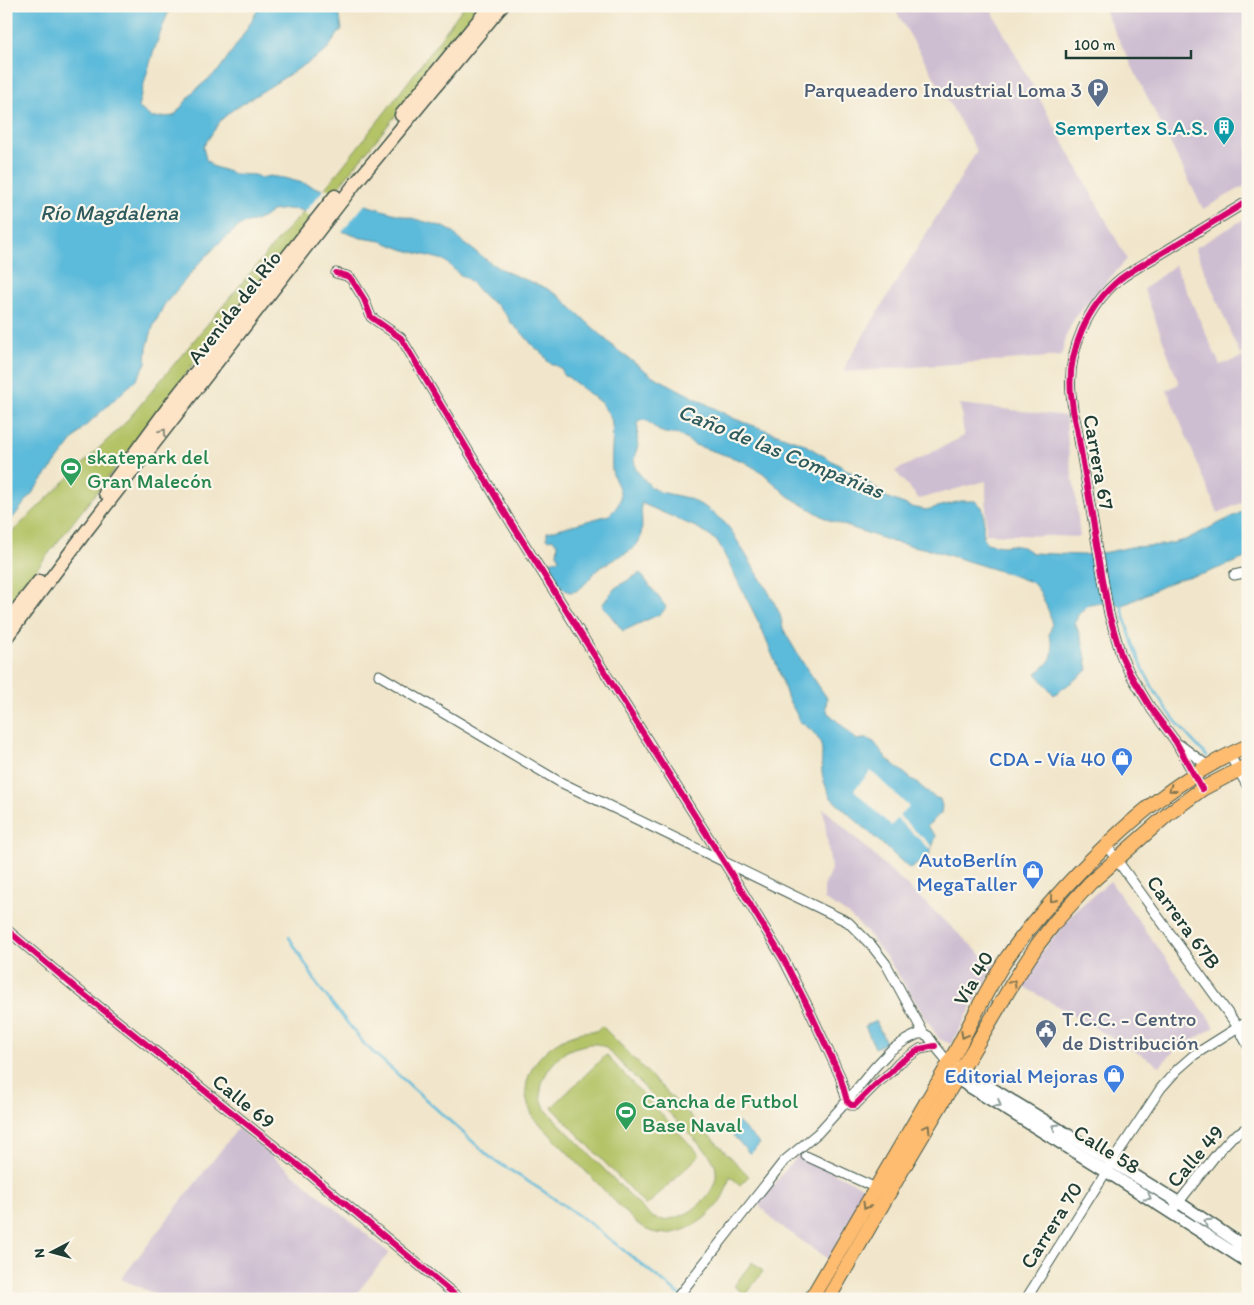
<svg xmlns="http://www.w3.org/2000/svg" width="1254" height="1305" viewBox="0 0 1254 1305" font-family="Itim,sans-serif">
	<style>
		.industrial { fill: #cebed1 }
		.green { fill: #b3c366; stroke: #69804d; fill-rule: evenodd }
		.water { fill: #5cbada; stroke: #3e7c87 }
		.pier { fill: #f1e6cb }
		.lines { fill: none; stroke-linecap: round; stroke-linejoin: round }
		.stream { stroke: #5cbada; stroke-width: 2.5 }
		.minor-casing { stroke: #3e564b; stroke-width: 11 }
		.tertiary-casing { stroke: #3e564b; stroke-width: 14 }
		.secondary-casing { stroke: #3e564b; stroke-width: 15 }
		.trunk-casing { stroke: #3e564b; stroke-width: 16 }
		.minor { stroke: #fff; stroke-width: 9 }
		.tertiary { stroke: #fff; stroke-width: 11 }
		.secondary { stroke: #fee4c6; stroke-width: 12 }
		.trunk { stroke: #fdbc70; stroke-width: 14 }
		.cycleway-casing { stroke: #fbf7ec; stroke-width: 9 }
		.cycleway { stroke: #d6006c; stroke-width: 6 }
		.oneway { stroke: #8e907d }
		.oneway2 { stroke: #83764f }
		.oneway3 { stroke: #8f9e9a }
		.labels { text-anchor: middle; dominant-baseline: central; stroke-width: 4.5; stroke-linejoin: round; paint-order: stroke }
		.service-label { font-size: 21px; fill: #4e5e75; stroke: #fbf7ec; text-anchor: end }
		.culture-label { font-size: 21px; fill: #0d838f; stroke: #fbf7ec; text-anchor: end }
		.street-label { font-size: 21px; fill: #1f3d34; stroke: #fbf7ec }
		.leisure-label { font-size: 21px; fill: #27864d; stroke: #fbf7ec; text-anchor: start }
		.shop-label { font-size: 21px; fill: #366cbe; stroke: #fbf7ec; text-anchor: end }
		.water-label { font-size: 22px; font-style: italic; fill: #2e5c5e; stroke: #fbf7ec }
	</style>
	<rect width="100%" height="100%" fill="#fbf7ec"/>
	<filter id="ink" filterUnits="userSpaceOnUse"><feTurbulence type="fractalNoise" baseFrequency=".02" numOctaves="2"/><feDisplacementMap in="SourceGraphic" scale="10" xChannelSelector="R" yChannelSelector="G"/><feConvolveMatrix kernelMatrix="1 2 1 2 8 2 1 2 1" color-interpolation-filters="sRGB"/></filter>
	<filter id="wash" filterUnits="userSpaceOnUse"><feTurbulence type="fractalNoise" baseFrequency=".0096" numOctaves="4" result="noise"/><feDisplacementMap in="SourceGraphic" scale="20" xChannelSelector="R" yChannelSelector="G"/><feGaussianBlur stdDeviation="1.12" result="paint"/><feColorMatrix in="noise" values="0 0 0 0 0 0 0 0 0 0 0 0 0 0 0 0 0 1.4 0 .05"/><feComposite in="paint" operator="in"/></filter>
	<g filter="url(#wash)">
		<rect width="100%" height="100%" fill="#f1e6cb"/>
		<!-- industrial -->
		<g class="industrial">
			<polygon points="893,6 989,6 1127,259 1074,319 1065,338 1062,356 844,372 847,362 977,151"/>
			<polygon points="1102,6 1248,6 1248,184 1203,209"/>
			<polygon points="1248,217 1248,353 1240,355 1195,248"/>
			<polygon points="1175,265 1220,365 1248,355 1248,500 1218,513 1167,390 1179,384 1144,289"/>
			<polygon points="960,404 1066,416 1068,448 1075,492 1080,537 986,534 986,481 919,499 895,471 964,436"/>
			<polygon points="823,808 986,959 995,966 951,1044 939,1039 890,962 864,929 849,915 824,899 824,887 831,869"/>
			<polygon points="1110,881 1215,1027 1175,1050 1160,1066 1021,985 1043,950 1075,911"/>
			<polygon points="238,1128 389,1253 352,1299 166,1299 121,1279"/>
			<polygon points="799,1156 867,1189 828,1259 775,1222 758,1204 796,1157"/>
		</g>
		<!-- green -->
		<g class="green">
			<path d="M464,6H484L280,259L200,354L156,416L6,608V538L125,423L288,228C315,203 337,173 360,144C396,99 430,53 464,6Z"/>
			<path d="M602,1026L749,1176L740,1185L730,1176C728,1183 726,1191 722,1198C708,1221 677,1241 649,1231C643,1228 638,1224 633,1220L533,1117C530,1110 527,1103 526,1095C524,1059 563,1030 596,1031ZM588,1044H597L605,1047L708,1153C714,1161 717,1168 716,1178C712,1198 689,1217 669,1219C665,1220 658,1220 654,1218C651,1217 647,1213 645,1211L545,1109C543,1103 540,1097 541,1090C542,1075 556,1057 569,1050C575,1047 582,1046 588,1044Z"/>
			<polygon points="606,1055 700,1155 646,1206 552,1107"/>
			<polygon points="752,1262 763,1271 746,1295 734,1286"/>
		</g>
		<!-- water -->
		<g class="water">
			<path d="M6,6H171C157,39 146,73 138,107L152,118L174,116L194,91L218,71L240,40L260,6H338L342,29L325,52L231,111L221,120L203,147L206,159L212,166L235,174L255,175L261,178L269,176L284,178L303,183L375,208L444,227L453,232L460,240L492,264L509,273L546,288L559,296L616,349L651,375L735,419L802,443L869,483L888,498L912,507L926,510L961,501H975L982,507L984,515L983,538L987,543L995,545L1003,546L1011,545L1023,547L1032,553L1082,555L1108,552L1131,547L1163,545L1185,540L1248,509V557L1203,574L1183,578L1169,583L1128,603L1121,605L1098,603L1089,604L1078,615L1075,623L1083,643L1088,670L1054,695L1036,673C1053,661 1056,654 1049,635L1052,625L1049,612L1040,592L1033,583L1006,573L932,550L893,542L829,520L788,496L763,473L743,461L695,445L679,435L665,433L659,431L647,421L643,420H639L637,424L638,429L637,437L638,445L634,459L636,470L651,487L660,492L688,498L705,507L724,522L730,529L768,591L780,614L783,628L787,636L803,663L827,698L826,707L828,713L835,719L857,740L862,739H868L874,742L888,760L934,797L940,799L942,806L941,813L927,826L936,836C934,843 931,849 929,856L910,869L831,798C827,789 823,781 822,772C821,765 822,758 822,752C822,738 810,728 799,721L796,713L788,699L777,666L759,623L718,542L698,528L641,503C641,514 644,530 639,541C635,551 616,557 608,563C603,565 599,569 595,572C586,582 574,603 560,585C554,577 551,571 551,561L558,560L559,557L557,553L558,544L552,539L549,540L547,538V532L609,515C614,510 619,506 620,499C622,488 613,480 612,470C610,452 615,436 611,419C609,412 604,409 601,403L568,377L564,376L562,373V369L548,362L543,354L534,347L523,334L511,323L507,316L495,304L486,298L469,280L459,274L444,260L405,250L381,241L361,238L344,232L334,224L300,210L287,209L272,211L264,217L253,222L242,224L218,244L197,266L164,305L153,327L147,348L146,363L137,379L81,430L6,527Z"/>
			<polygon points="640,573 666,607 662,613 623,631 602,605 615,588"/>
			<polygon points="876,1021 886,1043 875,1048 865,1026"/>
			<polygon points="738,1122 760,1144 750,1154 729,1131"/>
		</g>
		<!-- pier -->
		<g class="pier">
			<polygon points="325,188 366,203 341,233 333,226 303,214"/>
			<polygon points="871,771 909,807 899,816 933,847 930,849 897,819 891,826 854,790"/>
		</g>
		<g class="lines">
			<!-- stream -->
			<g class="stream">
				<path d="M1121,605C1138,670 1159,708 1207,756"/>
				<polyline points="289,937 319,987 365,1045 491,1158 543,1191 588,1222 685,1299"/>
			</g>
		</g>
	</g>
	<g filter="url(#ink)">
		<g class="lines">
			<!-- minor casing -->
			<g class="minor-casing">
				<g id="minor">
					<polyline points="336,273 347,276 352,280 364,299 371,317 401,338 510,521 739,886 784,960 808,1007 840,1076 847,1101 851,1105 855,1105 875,1085 891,1072 899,1063 920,1049 935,1046"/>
					<polyline points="1234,575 1248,572"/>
					<polyline points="379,675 558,781 848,922 872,946 886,964 924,1034"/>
					<polyline points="1180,745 1208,766"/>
					<polyline points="1229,754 1248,787"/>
					<path d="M1202,789L1176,742L1152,710L1129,672L1121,655L1109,614L1077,428C1074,417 1072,406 1071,394C1067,352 1087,306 1120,279C1135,268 1153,259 1169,249C1195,233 1222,217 1248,201"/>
					<polyline points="1106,845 1238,1027 1248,1046"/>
					<polyline points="6,929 77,989 313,1177 460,1299"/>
					<polyline points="806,1156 876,1188"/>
					<polyline points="1171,1212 1219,1151 1232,1137 1248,1127"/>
					<polyline points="1236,1248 1248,1233"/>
					<polyline points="676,1299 784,1161 818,1133 847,1101 874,1068 891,1050 906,1040 918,1034 924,1034 928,1036 935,1046 949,1063"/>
					<polyline points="1026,1299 1112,1162 1161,1088 1178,1069 1194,1055 1248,1021"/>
				</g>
			</g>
			<!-- tertiary casing -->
			<g class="tertiary-casing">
				<g id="tertiary">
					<polyline points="955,1066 1178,1202 1248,1249"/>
					<polyline points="951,1075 1106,1171 1248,1262"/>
				</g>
			</g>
			<!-- secondary casing -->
			<g class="secondary-casing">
				<g id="secondary">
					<polyline points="401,115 490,6"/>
					<polyline points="105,493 172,402 335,196"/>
					<polyline points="6,623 39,581"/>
					<polyline points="6,638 87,530 354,185 502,6"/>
				</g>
			</g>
			<!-- trunk casing -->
			<g class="trunk-casing">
				<g id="trunk">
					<path d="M811,1299C855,1224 899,1149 943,1074C966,1036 982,995 1007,958C1029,926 1055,897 1082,869C1131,819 1183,774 1248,746"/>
					<polyline points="828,1299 902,1170 1014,981 1038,944 1055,922 1090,883 1168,814 1202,789 1248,765"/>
				</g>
			</g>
			<!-- minor -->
			<use href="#minor" class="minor"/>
			<!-- tertiary -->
			<use href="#tertiary" class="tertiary"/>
			<!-- secondary -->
			<use href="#secondary" class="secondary"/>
			<!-- trunk -->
			<use href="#trunk" class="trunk"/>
			<!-- cycleway casing -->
			<g class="cycleway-casing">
				<g id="cycleway">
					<polyline points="336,273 347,276 352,280 364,299 371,317 401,338 510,521 739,886 784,960 808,1007 840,1076 847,1101 851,1105 855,1105 875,1085 891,1072 899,1063 920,1049 935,1046"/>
					<path d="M1202,789L1176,742L1152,710L1129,672L1121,655L1109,614L1077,428C1074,417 1072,406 1071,394C1067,352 1087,306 1120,279C1135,268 1153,259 1169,249C1195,233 1222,217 1248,201"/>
					<polyline points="6,929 77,989 313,1177 460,1299"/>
				</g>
			</g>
			<!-- cycleway -->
			<use href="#cycleway" class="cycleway"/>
		</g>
		<!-- one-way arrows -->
		<defs><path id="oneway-chevron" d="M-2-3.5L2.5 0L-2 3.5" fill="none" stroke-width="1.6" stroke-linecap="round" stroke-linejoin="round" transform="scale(1.25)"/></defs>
		<use class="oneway" href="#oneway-chevron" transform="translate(163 432) rotate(-52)"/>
		<g class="oneway2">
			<use href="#oneway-chevron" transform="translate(1172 789) rotate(144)"/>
			<use href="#oneway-chevron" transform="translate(1053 899) rotate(131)"/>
			<use href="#oneway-chevron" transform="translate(1013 983) rotate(-59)"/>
			<use href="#oneway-chevron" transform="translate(964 1035) rotate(118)"/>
			<use href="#oneway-chevron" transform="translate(927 1128) rotate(-59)"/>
			<use href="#oneway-chevron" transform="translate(866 1206) rotate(120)"/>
		</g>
		<g class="oneway3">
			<use href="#oneway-chevron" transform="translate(998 1104) rotate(32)"/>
			<use href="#oneway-chevron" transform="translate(1055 1127) rotate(-149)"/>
			<use href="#oneway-chevron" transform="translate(1148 1197) rotate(32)"/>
			<use href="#oneway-chevron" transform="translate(1207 1222) rotate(-146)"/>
		</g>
	</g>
	<!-- icons -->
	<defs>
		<g id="parking-pin" transform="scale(1.125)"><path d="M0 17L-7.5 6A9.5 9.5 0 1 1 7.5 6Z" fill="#5c6f8a" stroke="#fbf7ec"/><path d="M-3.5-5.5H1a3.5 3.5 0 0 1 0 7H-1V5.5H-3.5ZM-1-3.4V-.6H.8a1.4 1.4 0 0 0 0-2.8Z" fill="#fff"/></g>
		<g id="building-pin" transform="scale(1.125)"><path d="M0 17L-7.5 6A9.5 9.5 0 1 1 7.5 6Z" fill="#0f9aa8" stroke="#fbf7ec"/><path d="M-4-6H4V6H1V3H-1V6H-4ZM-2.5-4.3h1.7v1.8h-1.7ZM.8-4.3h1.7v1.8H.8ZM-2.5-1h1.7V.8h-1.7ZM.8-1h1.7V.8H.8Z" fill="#fff"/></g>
		<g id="stadium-pin" transform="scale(1.125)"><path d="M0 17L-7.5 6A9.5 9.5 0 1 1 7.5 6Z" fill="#2e9e5b" stroke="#fbf7ec"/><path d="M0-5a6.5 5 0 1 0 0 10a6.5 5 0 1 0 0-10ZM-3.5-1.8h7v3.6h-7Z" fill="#fff"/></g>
		<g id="shop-pin" transform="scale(1.125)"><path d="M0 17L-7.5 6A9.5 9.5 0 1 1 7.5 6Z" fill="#3f7fe0" stroke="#fbf7ec"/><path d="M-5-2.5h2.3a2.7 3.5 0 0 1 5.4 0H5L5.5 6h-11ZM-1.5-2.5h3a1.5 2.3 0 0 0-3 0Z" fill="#fff"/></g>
		<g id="civic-pin" transform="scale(1.125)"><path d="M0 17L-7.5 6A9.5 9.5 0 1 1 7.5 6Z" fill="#5c6f8a" stroke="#fbf7ec"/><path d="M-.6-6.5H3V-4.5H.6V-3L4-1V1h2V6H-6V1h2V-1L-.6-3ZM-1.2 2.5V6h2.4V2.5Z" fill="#fff"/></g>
	</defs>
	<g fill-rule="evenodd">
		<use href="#parking-pin" x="1098" y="89"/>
		<use href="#building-pin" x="1224" y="127"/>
		<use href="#stadium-pin" x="71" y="468"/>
		<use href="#shop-pin" x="1122" y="758"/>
		<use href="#shop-pin" x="1033" y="871"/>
		<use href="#civic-pin" x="1046" y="1030"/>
		<use href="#shop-pin" x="1114" y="1075"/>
		<use href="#stadium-pin" x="626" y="1112"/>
	</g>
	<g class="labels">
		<!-- service labels -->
		<g class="service-label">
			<text x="1082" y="89">Parqueadero Industrial Loma 3</text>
			<text x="1062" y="1018" text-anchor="start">T.C.C. - Centro<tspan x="1062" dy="24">de Distribución</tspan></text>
		</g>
		<!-- culture labels -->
		<g class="culture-label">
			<text x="1208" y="127">Sempertex S.A.S.</text>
		</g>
		<!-- street labels -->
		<g class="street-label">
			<text transform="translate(234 307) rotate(-52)">Avenida del Río</text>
			<text transform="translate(1099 462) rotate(80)">Carrera 67</text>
			<text transform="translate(1184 922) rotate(54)">Carrera 67B</text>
			<text transform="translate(973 978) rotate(-60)">Vía 40</text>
			<text transform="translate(244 1101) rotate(39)">Calle 69</text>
			<text transform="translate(1107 1149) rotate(32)">Calle 58</text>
			<text transform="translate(1195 1156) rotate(-49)">Calle 49</text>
			<text transform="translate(1051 1225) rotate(-58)">Carrera 70</text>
		</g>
		<!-- leisure labels -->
		<g class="leisure-label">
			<text x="87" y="456">skatepark del<tspan x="87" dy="24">Gran Malecón</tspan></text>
			<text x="642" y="1100">Cancha de Futbol<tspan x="642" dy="24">Base Naval</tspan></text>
		</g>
		<!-- shop labels -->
		<g class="shop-label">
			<text x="1106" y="758">CDA - Vía 40</text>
			<text x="1017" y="859">AutoBerlín<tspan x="1017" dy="24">MegaTaller</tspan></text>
			<text x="1098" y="1075">Editorial Mejoras</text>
		</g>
		<!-- water labels -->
		<g class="water-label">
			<text x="109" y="212">Río Magdalena</text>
			<text transform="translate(781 451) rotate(22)">Caño de las Compañias</text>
		</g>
	</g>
	<!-- margin -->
	<rect width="1254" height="1305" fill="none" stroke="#fbf7ec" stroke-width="25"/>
	<!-- north arrow -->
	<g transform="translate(52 1252) rotate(264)" stroke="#fbf7ec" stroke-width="4" paint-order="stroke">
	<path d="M0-4L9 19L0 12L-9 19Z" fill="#1f3d34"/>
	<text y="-8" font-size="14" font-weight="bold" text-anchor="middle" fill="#1f3d34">N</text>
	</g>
	<!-- scale -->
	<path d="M1066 50v8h125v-8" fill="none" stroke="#1f3d34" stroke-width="2.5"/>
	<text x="1074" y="50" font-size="15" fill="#1f3d34" stroke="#fbf7ec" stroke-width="4" paint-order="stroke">100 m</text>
</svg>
